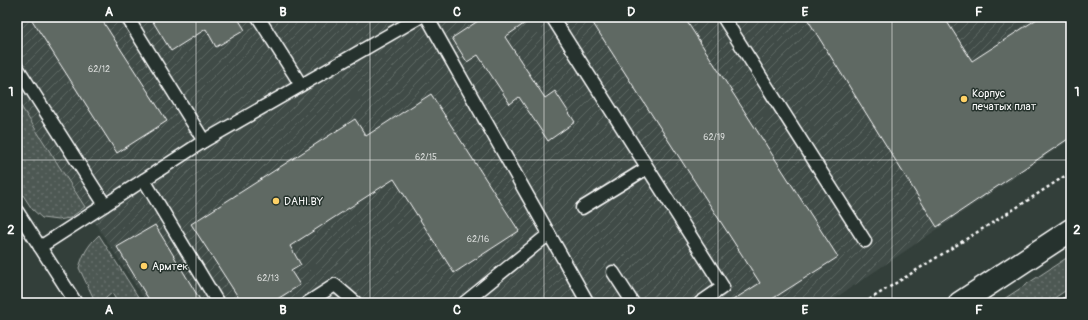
<svg xmlns="http://www.w3.org/2000/svg" width="1088" height="320" viewBox="0 0 1088 320" font-family="Pangolin,sans-serif">
	<style>
		.industrial { fill: url(#industrial-furrows) }
		.green { fill: url(#green-dots); stroke: #a6aca9 }
		.building { fill: #5f6964; stroke: #fff }
		.lines { fill: none; stroke-linecap: round; stroke-linejoin: round }
		.lane-casing { stroke: #fff; stroke-width: 15 }
		.secondary-casing { stroke: #fff; stroke-width: 25 }
		.path { stroke: #fff; stroke-width: 2.5; stroke-dasharray: 3 3; stroke-linecap: butt }
		.lane { stroke: #26332d; stroke-width: 12 }
		.secondary { stroke: #26332d; stroke-width: 22 }
		.grid { fill: none; stroke: #fff; stroke-width: 1; stroke-opacity: 0.55 }
		.poi-dot { fill: #ffd166; stroke: #26332d; stroke-width: 1.5 }
		.labels { text-anchor: middle; dominant-baseline: central; stroke-width: 3; stroke-linejoin: round; paint-order: stroke }
		.number-label { font-size: 9px; fill: #d7dad8 }
		.poi-label { font-size: 11px; fill: #fff; stroke: #26332d; text-anchor: start }
		.neatline { fill: none; stroke: #fff; stroke-width: 1.5 }
		.grid-label { font-size: 13px; text-anchor: middle; font-weight: bold; fill: #fff }
	</style>
	<defs>
		<pattern id="industrial-furrows" width="10" height="10" patternUnits="userSpaceOnUse"><rect width="10" height="10" fill="#404c47"/><path d="M-1 1l2-2M0 10L10 0M9 11l2-2" fill="none" stroke="#5d6763"/></pattern>
		<pattern id="green-dots" width="8" height="8" patternUnits="userSpaceOnUse"><rect width="8" height="8" fill="#4d5853"/><path d="M2 2h.1M6 6h.1" fill="none" stroke="#68716d" stroke-width="1.8" stroke-linecap="round"/></pattern>
	</defs>
	<rect width="100%" height="100%" fill="#333f3a"/>
	<filter id="ink" filterUnits="userSpaceOnUse"><feTurbulence type="fractalNoise" baseFrequency=".025" numOctaves="2"/><feDisplacementMap in="SourceGraphic" scale="8" xChannelSelector="R" yChannelSelector="G"/><feConvolveMatrix kernelMatrix="1 2 1 2 8 2 1 2 1" color-interpolation-filters="sRGB"/></filter>
	<g filter="url(#ink)">
		<!-- industrial -->
		<polygon class="industrial" points="17,17 1071,17 1071,139 828,303 147,303 17,102"/>
		<!-- green -->
		<g class="green">
			<polygon points="17,100 85,207 70,218 58,220 42,218 32,209 17,186"/>
			<path d="M99,235L142,303H118L112,293L100,303H96L79,268C83,254 88,245 99,235Z"/>
			<polygon points="1071,255 1071,287 1047,303 998,303"/>
		</g>
		<!-- building -->
		<g class="building">
			<polygon points="30,17 100,17 167,121 117,153"/>
			<polygon points="150,17 237,17 245,30 216,47 206,29 171,51"/>
			<polygon points="484,17 534,17 505,37 545,98 555,91 575,122 548,141 519,97 510,104 478,55 467,62 452,38"/>
			<polygon points="589,17 684,17 838,257 766,303 728,303 760,283"/>
			<polygon points="806,17 944,17 972,61 1040,17 1071,17 1071,137 937,227"/>
			<polygon points="431,94 519,231 454,273 394,179 290,246 301,265 291,271 300,285 271,303 242,303 191,224 355,119 366,136"/>
			<polygon points="155,225 169,248 202,303 151,303 117,247"/>
		</g>
		<g class="lines">
			<!-- lane casing -->
			<g class="lane-casing">
				<g id="lane">
					<polyline points="127,17 204,141"/>
					<polyline points="258,17 301,85"/>
					<polyline points="427,17 588,303"/>
					<polyline points="552,17 723,287 700,303"/>
					<polyline points="723,17 865,241"/>
					<polyline points="17,67 105,205"/>
					<polyline points="144,180 218,303"/>
					<polyline points="582,208 647,168"/>
					<polyline points="17,211 76,303"/>
					<polyline points="40,247 204,141 420,17"/>
					<polyline points="613,272 633,303"/>
					<polyline points="307,303 335,285 356,303"/>
					<polyline points="464,303 549,234"/>
				</g>
			</g>
			<!-- secondary casing -->
			<g class="secondary-casing">
				<polyline id="secondary" points="960,303 1071,230"/>
			</g>
			<!-- path -->
			<g class="path">
				<polyline points="864,303 1019,206 1071,172"/>
				<polyline points="1057,303 1071,293"/>
			</g>
			<!-- lane -->
			<use href="#lane" class="lane"/>
			<!-- secondary -->
			<use href="#secondary" class="secondary"/>
		</g>
	</g>
	<!-- grid -->
	<path class="grid" d="M196,17V303M370,17V303M544,17V303M718,17V303M892,17V303M17,160H1071"/>
	<!-- markers -->
	<g class="poi-dot">
		<circle cx="964" cy="99" r="4"/>
		<circle cx="276" cy="201" r="4"/>
		<circle cx="144" cy="266" r="4"/>
	</g>
	<g class="labels">
		<!-- number labels -->
		<g class="number-label">
			<text x="99" y="69">62/12</text>
			<text x="714" y="137">62/19</text>
			<text x="426" y="157">62/15</text>
			<text x="478" y="239">62/16</text>
			<text x="268" y="278">62/13</text>
		</g>
		<!-- poi labels -->
		<g class="poi-label">
			<text x="972" y="93">Корпус<tspan x="972" dy="13">печатых плат</tspan></text>
			<text x="284" y="201">DAHI.BY</text>
			<text x="152" y="266">Армтек</text>
		</g>
	</g>
	<!-- margin -->
	<rect width="1088" height="320" fill="none" stroke="#26332d" stroke-width="44"/>
	<rect x="22" y="22" width="1044" height="276" class="neatline"/>
	<g class="grid-label">
		<text x="109" y="16">A</text>
		<text x="283" y="16">B</text>
		<text x="457" y="16">C</text>
		<text x="631" y="16">D</text>
		<text x="805" y="16">E</text>
		<text x="979" y="16">F</text>
		<text x="11" y="96">1</text>
		<text x="1077" y="96">1</text>
		<text x="11" y="234">2</text>
		<text x="1077" y="234">2</text>
		<text x="109" y="314">A</text>
		<text x="283" y="314">B</text>
		<text x="457" y="314">C</text>
		<text x="631" y="314">D</text>
		<text x="805" y="314">E</text>
		<text x="979" y="314">F</text>
	</g>
</svg>
